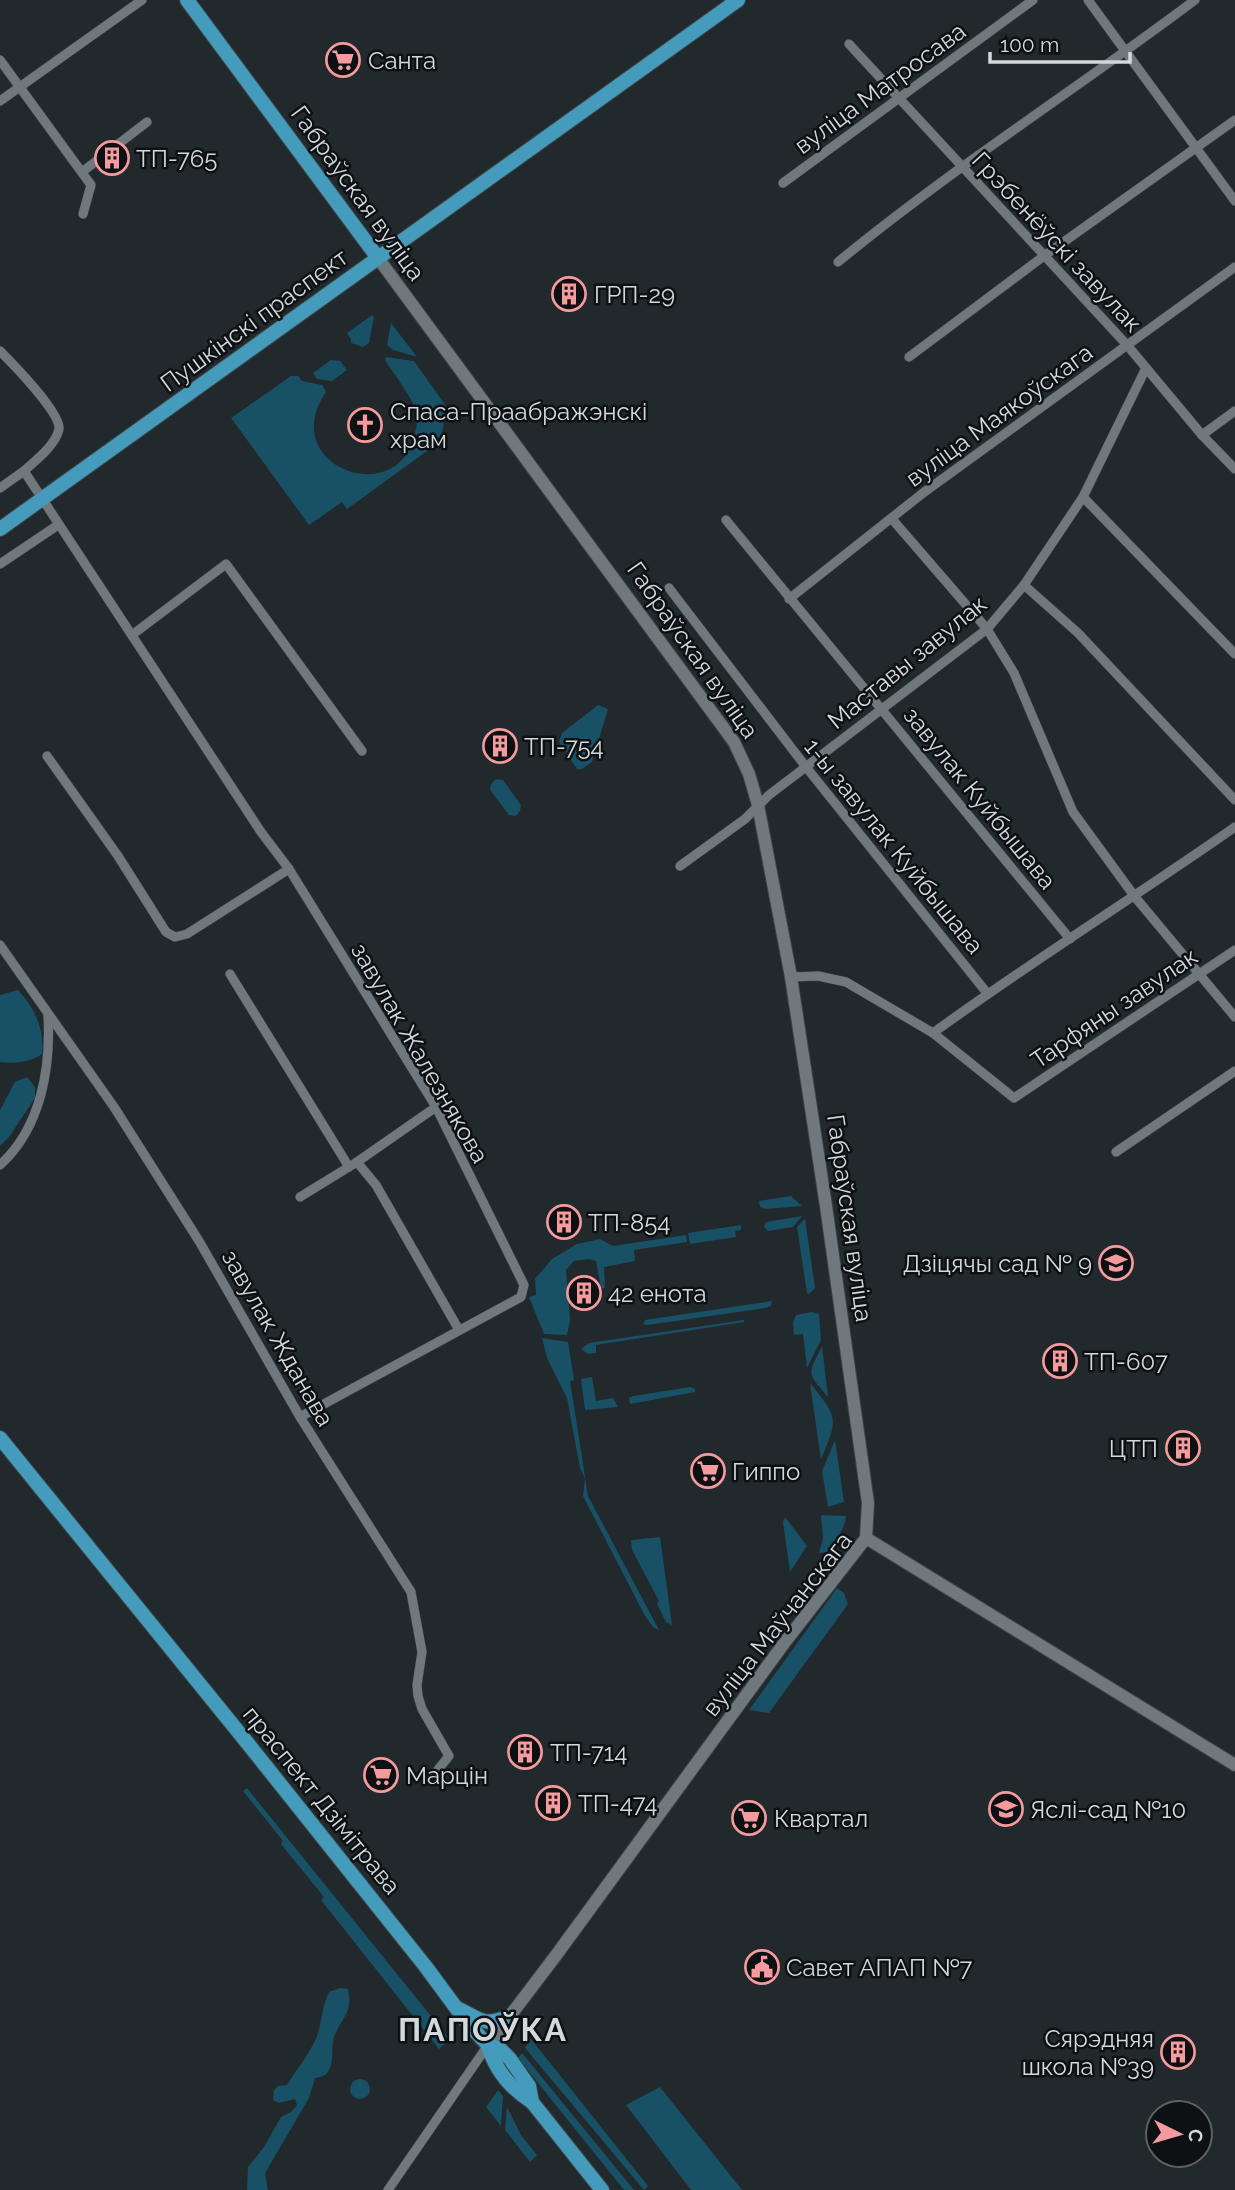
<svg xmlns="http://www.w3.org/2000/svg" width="1235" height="2190" viewBox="0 0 1235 2190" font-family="Raleway,sans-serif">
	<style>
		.green { fill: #185066 }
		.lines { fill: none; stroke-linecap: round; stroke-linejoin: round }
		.minor-casing { stroke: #3e4548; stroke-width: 10 }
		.secondary-casing { stroke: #3e4548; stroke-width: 14 }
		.primary-casing { stroke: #3e4548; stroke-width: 16 }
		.minor { stroke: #6f787d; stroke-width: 9 }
		.secondary { stroke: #6f787d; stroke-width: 12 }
		.primary { stroke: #459bbb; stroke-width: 14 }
		.labels { text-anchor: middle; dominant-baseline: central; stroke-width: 5; stroke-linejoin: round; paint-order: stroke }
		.poi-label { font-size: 24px; fill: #d3d8db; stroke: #0e1113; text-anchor: start }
		.street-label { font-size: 24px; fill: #d3d8db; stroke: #0e1113 }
		.district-label { font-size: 32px; font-weight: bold; letter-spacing: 2px; fill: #d3d8db; stroke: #0e1113 }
	</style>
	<rect width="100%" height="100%" fill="#21292d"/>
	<!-- green -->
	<g class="green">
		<polygon points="372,315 374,317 369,343 363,347 351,343 351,339 347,333"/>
		<polygon points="391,323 417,357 393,350 387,345"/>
		<path d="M386,357L414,361L446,406L441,441L347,509L342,502L309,525L231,418L291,376H298L302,381L322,385L326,392C276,465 395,510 414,437C416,429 419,418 416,410C409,393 395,376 385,360Z"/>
		<polygon points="331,360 340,361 347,370 332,381 317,379 313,373"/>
		<polygon points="598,705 608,709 592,762 582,769 577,769 559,742 562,733"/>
		<polygon points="496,779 503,780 521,805 520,811 516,816 509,815 490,790 491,784"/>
		<path d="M18,990C34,1007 45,1029 42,1054C30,1062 15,1064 0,1062V995Z"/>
		<polygon points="27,1077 35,1087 35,1098 9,1137 0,1146 0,1110 15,1082"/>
		<polygon points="791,1196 802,1206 766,1209 760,1207 759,1201"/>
		<polygon points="802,1216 793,1227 768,1231 764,1227 766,1222"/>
		<polygon points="805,1219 815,1288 809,1294 807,1293 797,1227"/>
		<polygon points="741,1225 741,1230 735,1231 736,1237 690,1244 688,1233"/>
		<polygon points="686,1235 687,1242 634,1250 635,1261 604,1267 605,1288 601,1288 596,1261 589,1259 574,1261 566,1270 570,1320 567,1335 544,1334 529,1297 536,1295 535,1279 552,1259 577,1244 600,1239 613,1246"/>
		<polygon points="772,1301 771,1306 765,1308 648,1325 643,1324 645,1320"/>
		<polygon points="812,1312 819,1314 821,1340 807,1368 803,1334 794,1335 793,1322 796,1315"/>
		<polygon points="744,1320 744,1322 596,1345 596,1353 588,1354 581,1349 589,1343"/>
		<polygon points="542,1338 568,1342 574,1380 570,1381 588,1496 659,1630 654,1628 645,1616 583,1496 585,1478 580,1468 567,1398 547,1358"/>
		<path d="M822,1346L828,1397C807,1372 807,1376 822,1346Z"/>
		<polygon points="592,1377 596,1401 613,1398 618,1407 585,1410 581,1379"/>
		<path d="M810,1383C839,1419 838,1418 821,1460Z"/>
		<polygon points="690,1387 695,1389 695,1392 630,1404 629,1398 633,1396"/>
		<polygon points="835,1440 844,1502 828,1507 822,1471"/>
		<path d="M821,1515L846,1516C845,1530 835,1541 827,1552L819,1553L823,1538Z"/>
		<polygon points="785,1517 807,1546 790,1572 783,1522"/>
		<polygon points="660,1537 672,1625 666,1622 657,1604 659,1601 632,1550 631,1540"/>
		<polygon points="837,1588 844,1593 848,1604 769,1713 749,1710"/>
		<polygon points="247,1788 447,2036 448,2041 439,2049 321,1900 324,1897 281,1844 283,1841 243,1791"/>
		<path d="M340,1988L348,1989C353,2014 342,2016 334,2037C331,2047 334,2061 329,2070C326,2076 321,2077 315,2078L309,2098L269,2166L265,2174L268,2190H247L248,2167L264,2147L281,2117L291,2112L297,2105L295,2099L279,2103L273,2100L274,2090L278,2086L287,2085C297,2068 310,2054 317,2036C322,2021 322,2006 329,1992Z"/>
		<polygon points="531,2039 648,2186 644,2190 525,2048"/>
		<polygon points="522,2053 634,2190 624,2190 518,2058"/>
		<circle cx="360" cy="2089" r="10"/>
		<polygon points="660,2087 742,2190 691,2190 626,2105"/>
		<polygon points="498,2090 503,2096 501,2126 486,2107"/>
		<polygon points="507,2107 521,2135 537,2155 530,2162 505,2130"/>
	</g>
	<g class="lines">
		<!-- minor casing -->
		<g class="minor-casing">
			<g id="minor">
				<polyline points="1088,0 1235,201"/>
				<polyline points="849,44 1127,345 1202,435 1235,469"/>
				<polyline points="0,60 91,185 83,214"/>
				<polyline points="0,101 142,0"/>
				<polyline points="82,172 147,122"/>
				<polyline points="783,183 1033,0"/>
				<path d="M838,262C952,168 1077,89 1195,0"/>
				<path d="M0,351C12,363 61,413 59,429C56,445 35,461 24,471L261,832L289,869L436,1107L524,1285L521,1297L300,1417"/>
				<polyline points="909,357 1044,256 1235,120"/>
				<polyline points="1202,435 1235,411"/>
				<polyline points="0,488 24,471"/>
				<polyline points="1083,497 1235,654"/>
				<polyline points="892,519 987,629 1014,673 1073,812 1135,897 1235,1017"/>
				<polyline points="726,520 1070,939"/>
				<polyline points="0,564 58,525"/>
				<polyline points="1024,585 1078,633 1235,800"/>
				<polyline points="669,588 806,767 987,993"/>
				<polyline points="789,599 923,493 1235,267"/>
				<polyline points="132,635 226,564 362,751"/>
				<polyline points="47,756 118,856 166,932 175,937 187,934 289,869"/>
				<polyline points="680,866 745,819 769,795 987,629 1024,585 1083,497 1146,368"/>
				<polyline points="0,945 114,1107 199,1241 300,1417 411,1592 422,1652 417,1685 418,1696 422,1709 449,1756 436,1772"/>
				<polyline points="230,974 349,1167"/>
				<polyline points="791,977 818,976 846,982 933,1033 1014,1098 1235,950"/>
				<path d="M933,1033C1032,961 1135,897 1235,827"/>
				<polyline points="1116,1152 1235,1071"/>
				<polyline points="357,1162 376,1185 459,1330"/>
				<path d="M0,1165C41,1128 51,1068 48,1015"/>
				<polyline points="300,1197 357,1162 436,1107"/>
				<polyline points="388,2190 488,2045"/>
			</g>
		</g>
		<!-- secondary casing -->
		<g class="secondary-casing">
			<g id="secondary">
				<polyline points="378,258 734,742 749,774 758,805 791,977 826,1206 868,1503 866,1538"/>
				<polyline points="488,2045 557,1954 785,1642 866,1538 1235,1765"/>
			</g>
		</g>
		<!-- primary casing -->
		<g class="primary-casing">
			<g id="primary">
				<polyline points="187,0 378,258"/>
				<polyline points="0,529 738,0"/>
				<polyline points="0,1438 245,1740 426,1967 468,2024 488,2045 500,2049 510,2059 529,2086 532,2102 602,2190"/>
				<path d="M457,2008C482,2020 482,2027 510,2016"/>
				<path d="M488,2045C495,2070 510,2088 532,2102"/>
			</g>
		</g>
		<!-- minor -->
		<use href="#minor" class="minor"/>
		<!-- secondary -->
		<use href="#secondary" class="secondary"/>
		<!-- primary -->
		<use href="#primary" class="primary"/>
	</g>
	<!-- icons -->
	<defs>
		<g id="supermarket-ring" transform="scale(1.75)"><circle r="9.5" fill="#0e1113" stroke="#f59b9d" stroke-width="1.5"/><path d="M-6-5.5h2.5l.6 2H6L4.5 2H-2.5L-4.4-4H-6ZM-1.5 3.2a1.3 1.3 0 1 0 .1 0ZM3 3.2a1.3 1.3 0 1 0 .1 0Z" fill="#f59b9d"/></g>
		<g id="building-ring" transform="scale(1.75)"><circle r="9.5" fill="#0e1113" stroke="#f59b9d" stroke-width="1.5"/><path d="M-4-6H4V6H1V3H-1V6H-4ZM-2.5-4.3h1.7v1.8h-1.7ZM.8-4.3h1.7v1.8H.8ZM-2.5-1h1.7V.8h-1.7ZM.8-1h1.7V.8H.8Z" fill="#f59b9d"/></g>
		<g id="church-ring" transform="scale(1.75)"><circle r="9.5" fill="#0e1113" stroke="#f59b9d" stroke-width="1.5"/><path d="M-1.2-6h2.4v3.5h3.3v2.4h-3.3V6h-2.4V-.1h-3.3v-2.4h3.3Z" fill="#f59b9d"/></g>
		<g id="school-ring" transform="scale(1.75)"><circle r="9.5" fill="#0e1113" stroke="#f59b9d" stroke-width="1.5"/><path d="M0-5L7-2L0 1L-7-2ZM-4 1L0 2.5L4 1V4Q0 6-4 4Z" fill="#f59b9d"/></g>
		<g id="civic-ring" transform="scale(1.75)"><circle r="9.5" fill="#0e1113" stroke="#f59b9d" stroke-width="1.5"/><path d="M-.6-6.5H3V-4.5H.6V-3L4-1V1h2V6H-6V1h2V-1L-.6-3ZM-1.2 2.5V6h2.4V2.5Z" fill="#f59b9d"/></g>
	</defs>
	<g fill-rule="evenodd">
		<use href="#supermarket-ring" x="343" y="60"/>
		<use href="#building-ring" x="112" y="158"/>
		<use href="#building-ring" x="569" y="294"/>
		<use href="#church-ring" x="365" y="425"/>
		<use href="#building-ring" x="500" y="746"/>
		<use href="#building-ring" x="564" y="1222"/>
		<use href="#school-ring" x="1116" y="1263"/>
		<use href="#building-ring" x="584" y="1293"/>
		<use href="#building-ring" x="1060" y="1361"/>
		<use href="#building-ring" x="1183" y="1448"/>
		<use href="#supermarket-ring" x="708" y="1471"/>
		<use href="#building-ring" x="525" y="1752"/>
		<use href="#supermarket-ring" x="381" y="1775"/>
		<use href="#building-ring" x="553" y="1803"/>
		<use href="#school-ring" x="1006" y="1809"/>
		<use href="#supermarket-ring" x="749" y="1818"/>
		<use href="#civic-ring" x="762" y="1967"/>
		<use href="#building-ring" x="1178" y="2052"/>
	</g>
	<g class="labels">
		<!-- poi labels -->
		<g class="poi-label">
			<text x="368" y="60">Санта</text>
			<text x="136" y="158">ТП-765</text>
			<text x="594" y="294">ГРП-29</text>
			<text x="390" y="411">Спаса-Праабражэнскі<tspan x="390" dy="28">храм</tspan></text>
			<text x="524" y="746">ТП-754</text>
			<text x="588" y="1222">ТП-854</text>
			<text x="1092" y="1263" text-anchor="end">Дзіцячы сад № 9</text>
			<text x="608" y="1293">42 енота</text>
			<text x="1084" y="1361">ТП-607</text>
			<text x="1158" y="1448" text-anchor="end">ЦТП</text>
			<text x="732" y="1471">Гиппо</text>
			<text x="550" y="1752">ТП-714</text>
			<text x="406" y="1775">Марцін</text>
			<text x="578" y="1803">ТП-474</text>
			<text x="1030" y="1809">Яслі-сад №10</text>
			<text x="774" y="1818">Квартал</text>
			<text x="786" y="1967">Савет АПАП №7</text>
			<text x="1154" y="2038" text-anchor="end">Сярэдняя<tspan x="1154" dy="28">школа №39</tspan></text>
		</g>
		<!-- street labels -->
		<g class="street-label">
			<text transform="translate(880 88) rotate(-36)">вуліца Матросава</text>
			<text transform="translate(358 193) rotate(54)">Габраўская вуліца</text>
			<text transform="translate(1057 242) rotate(47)">Грэбенёўскі завулак</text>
			<text transform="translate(254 320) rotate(-36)">Пушкінскі праспект</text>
			<text transform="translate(999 415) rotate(-36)">вуліца Маякоўскага</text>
			<text transform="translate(693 650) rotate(55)">Габраўская вуліца</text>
			<text transform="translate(907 662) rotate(-39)">Маставы завулак</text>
			<text transform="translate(980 798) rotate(51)">завулак Куйбышава</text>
			<text transform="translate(894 846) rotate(51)">1-ы завулак Куйбышава</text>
			<text transform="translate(1114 1008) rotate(-34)">Тарфяны завулак</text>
			<text transform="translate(420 1053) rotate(60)">завулак Жалезнякова</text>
			<text transform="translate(850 1218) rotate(82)">Габраўская вуліца</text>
			<text transform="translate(278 1338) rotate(60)">завулак Жданава</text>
			<text transform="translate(777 1624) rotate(-52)">вуліца Маўчанскага</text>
			<text transform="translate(322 1800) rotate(51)">праспект Дзімітрава</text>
		</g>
		<!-- district labels -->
		<g class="district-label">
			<text x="483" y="2029">ПАПОЎКА</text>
		</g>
	</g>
	<!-- north arrow -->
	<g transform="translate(1179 2134) rotate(95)"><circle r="33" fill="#0e1113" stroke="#5d6163" stroke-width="2"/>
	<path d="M0-5L12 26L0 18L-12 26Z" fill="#f59b9d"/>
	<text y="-10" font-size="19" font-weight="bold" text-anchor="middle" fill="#d3d8db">С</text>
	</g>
	<!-- scale -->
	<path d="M990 52v10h140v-10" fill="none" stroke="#d3d8db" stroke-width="3.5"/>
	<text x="1000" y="52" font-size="21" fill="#d3d8db" stroke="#0e1113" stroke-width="5" paint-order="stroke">100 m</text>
</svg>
